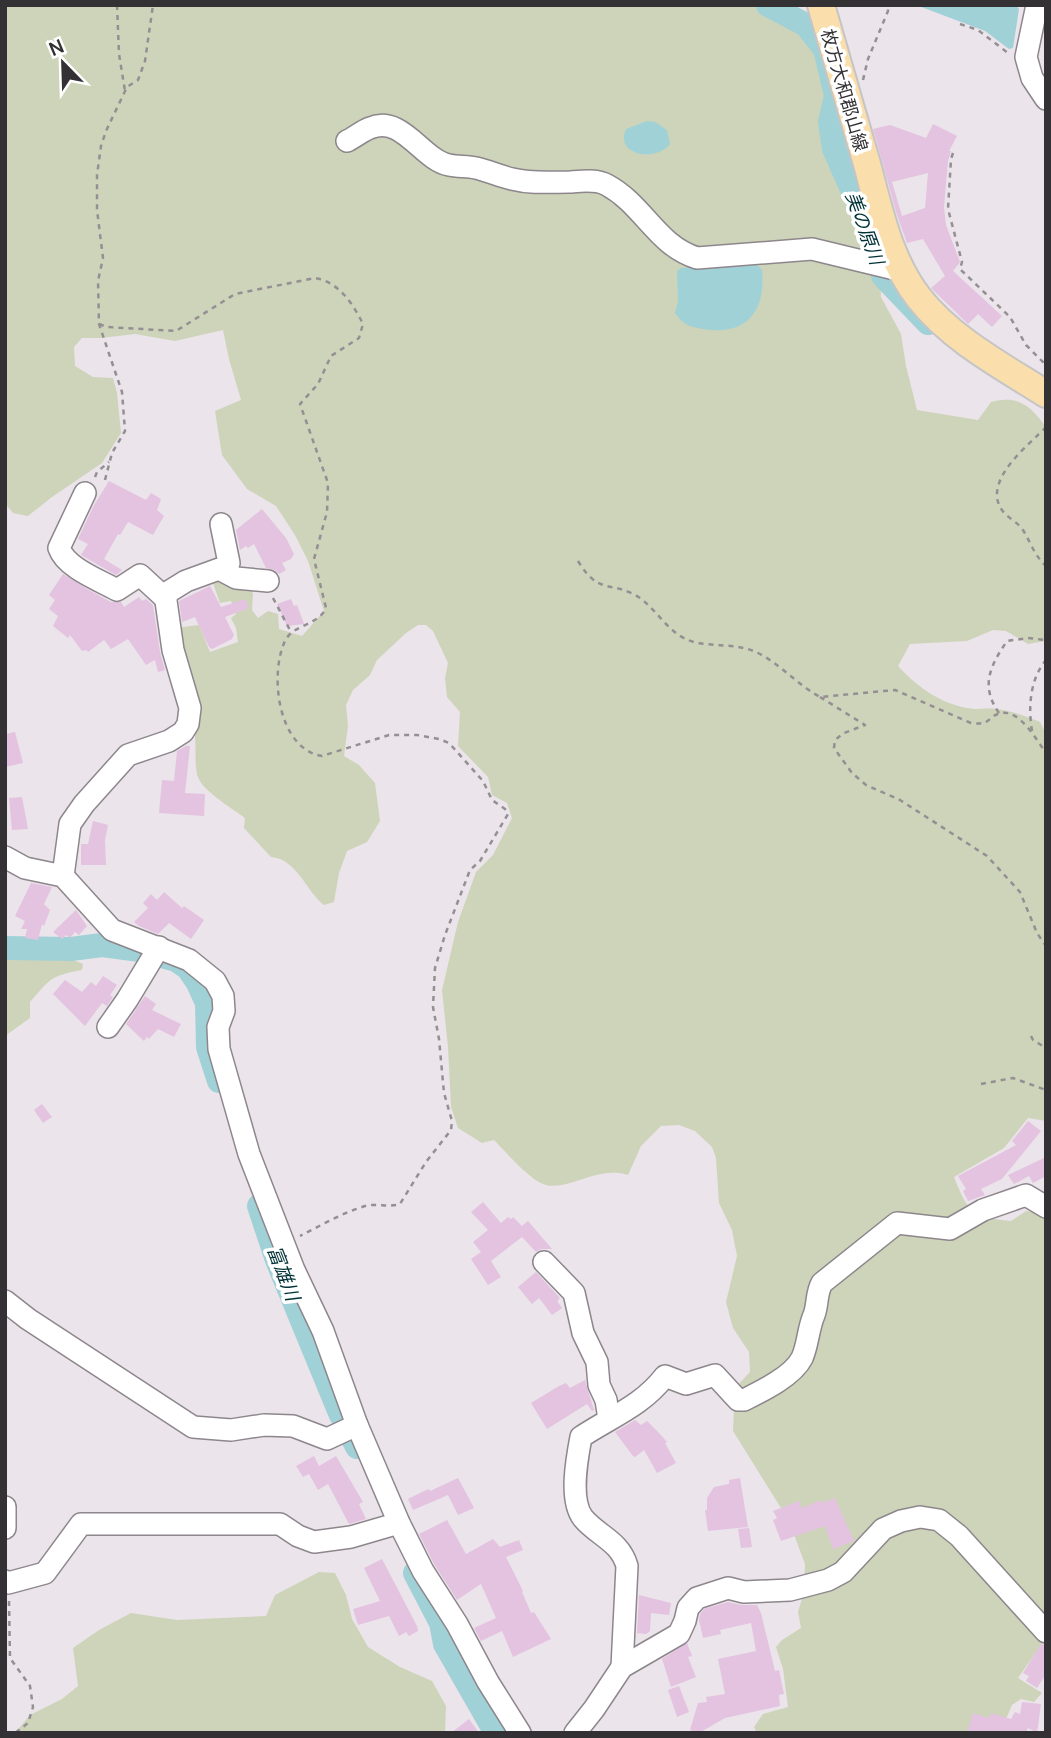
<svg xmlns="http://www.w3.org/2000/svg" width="1051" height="1738" viewBox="0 0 1051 1738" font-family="Manrope,'Noto Sans JP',sans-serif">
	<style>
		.green { fill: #ced4b9 }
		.water { fill: #a0d1d7 }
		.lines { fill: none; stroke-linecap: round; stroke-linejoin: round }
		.river { stroke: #a0d1d7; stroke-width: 24 }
		.building { fill: #e3c3e0; fill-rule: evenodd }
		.minor-casing { stroke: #8d868c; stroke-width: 24 }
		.major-casing { stroke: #c6c5c6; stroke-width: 30 }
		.path { stroke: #948f93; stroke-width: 2.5; stroke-dasharray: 5 5; stroke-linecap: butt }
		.minor { stroke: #fff; stroke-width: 21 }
		.major { stroke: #fadfac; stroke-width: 26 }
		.labels { text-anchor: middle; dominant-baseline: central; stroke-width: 7; stroke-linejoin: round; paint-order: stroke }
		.street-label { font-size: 18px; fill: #333133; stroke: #fff }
		.water-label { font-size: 19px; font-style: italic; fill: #013237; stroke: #fff }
	</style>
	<rect width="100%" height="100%" fill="#ebe4ea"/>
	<!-- green -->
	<g class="green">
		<path d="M5,5H761L767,10L809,26L831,56L844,105L848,147L878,243L881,297L901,334L906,366L917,410L978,420L991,402C1017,395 1030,405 1045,426L1046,641L1028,644L1006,631L993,630L967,641L910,644L898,666C918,688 944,706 974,709C982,709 989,708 997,709C1012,711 1025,716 1040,722L1046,734V1121L1028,1118L1004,1148L954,1177C968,1212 971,1217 1011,1221L1026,1211L1046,1214V1638L1018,1678L1042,1693L1034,1702L1021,1699L1012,1705L1000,1733H757L754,1727L763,1714L788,1707L783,1669L776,1647L782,1640L801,1628L798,1612L804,1592L805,1564L789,1521L733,1431L735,1388L750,1372L749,1352L733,1328L726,1302L737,1256L732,1230L719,1203L716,1158L712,1147L695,1131L679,1125L661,1126L641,1146L628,1175C597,1165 566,1193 543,1184C528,1178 505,1151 494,1140L482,1143L458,1128L451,1107L448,1047L442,990L458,922L476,872L493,855L512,818L507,803L492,795L488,777L458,746L460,712L447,697L445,678L448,663L433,631L426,625H418L406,633L377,660L370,675L353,690L346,705L348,726L344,756L359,765L375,783L380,821L367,842L347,851L339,873L334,902L324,905C306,891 297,859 271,857L244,828L245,818C232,808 200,790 197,774C194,759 197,744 194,730L200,725L175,628L199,625L210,652L238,642L236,628L231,618L236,614L231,601L220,603L213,583L219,581L248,584L253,594L252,610L258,618L268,611L278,614L279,629L302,636L324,611L308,561L295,535L276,506L247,489L222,455L215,411L241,400L229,359L223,330L175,341L135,334L101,338H82L74,347L75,366L93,377L113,378L117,393L121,433L102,463L52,497L28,516L13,513L5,503Z"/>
		<path d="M5,955C22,962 38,955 56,956C66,957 74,960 83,964L82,970C50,976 51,978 30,1002V1018L5,1036Z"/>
		<polygon points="319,1572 335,1573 346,1595 352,1619 368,1647 400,1667 432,1681 446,1706 445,1733 15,1733 30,1715 62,1699 78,1686 73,1648 99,1630 131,1613 177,1620 266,1616 275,1595"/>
	</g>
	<!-- water -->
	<g class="water">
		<polygon points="916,5 1016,5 1019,9 1013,48 1009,49 985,31"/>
		<path d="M647,121L655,122L667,130L670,144C657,162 614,156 626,129Z"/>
		<path d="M754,262L762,270C766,312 746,336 703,329C690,327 683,325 675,313L678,302L677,271L681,268Z"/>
	</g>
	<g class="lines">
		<!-- river -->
		<g class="river">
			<polyline points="768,5 806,25 825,49 836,95 830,122 834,149 869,228 881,263 883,276 928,323"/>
			<polyline points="5,948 71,949 102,945 140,950 176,960 188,968 198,983 207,1003 208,1047 219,1081"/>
			<polyline points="259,1206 277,1260 340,1413 357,1447"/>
			<polyline points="415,1573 441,1623 445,1644 496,1733"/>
		</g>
	</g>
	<!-- building -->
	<g class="building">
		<path d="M933,124L957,136L949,151H951L948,161L944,207L946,225L960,262L953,271L1002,316L992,327L978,314L968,324L931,288L945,276L923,239L907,243L896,212L873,129L890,125L926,138ZM928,173L925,208L902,216L892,182Z"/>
		<polygon points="109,481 146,500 151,493 161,499 157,510 164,516 153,535 128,522 120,535 118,534 104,559 122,570 116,575 81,555 88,544 78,539 93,507"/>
		<polygon points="262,509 286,538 294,554 291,559 282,563 286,570 279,574 275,570 266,568 254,544 248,548 246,546 240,550 236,530"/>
		<polygon points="63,574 87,589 111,602 121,602 124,607 139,597 142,601 146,599 153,605 160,652 165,670 158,672 155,660 146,665 128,639 111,649 104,640 88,652 86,650 82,651 70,635 68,638 53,626 58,616 49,609 55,600 49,595"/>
		<polygon points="210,586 221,607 245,599 249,608 225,617 234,635 232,639 212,649 209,647 195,617 182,622 179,601"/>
		<polygon points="291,599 294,606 297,605 304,624 287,626 277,604"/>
		<polygon points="15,732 23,763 5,767 5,734"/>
		<polygon points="186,746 190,746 185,793 205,794 204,816 159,813 162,780 174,781 177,751"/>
		<polygon points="22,797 28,829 12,830 9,798"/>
		<polygon points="93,821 108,825 105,840 106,865 81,865 81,844 88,844"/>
		<polygon points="31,883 52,887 44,904 50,910 44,926 42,924 38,940 25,938 27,929 21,929 25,921 15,916"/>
		<polygon points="164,892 182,908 184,906 204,920 191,939 169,923 158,934 139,926 134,922 148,908 143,903 151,894 157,900"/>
		<polygon points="76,910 87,926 79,935 75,932 70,938 66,935 62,939 53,932"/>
		<polygon points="103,976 117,985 110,995 113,997 107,1006 102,1003 85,1026 53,994 65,980 82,992 91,982 96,986"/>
		<polygon points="145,996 156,1004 152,1010 181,1024 174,1037 158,1029 149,1039 147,1037 144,1041 126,1024"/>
		<polygon points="42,1104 52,1117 43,1123 34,1110"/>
		<polygon points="1028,1121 1041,1131 1002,1179 981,1189 985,1195 968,1201 963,1191 966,1189 958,1176 1016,1145 1012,1141"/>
		<polygon points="1046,1157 1046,1176 1033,1183 1029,1176 1014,1184 1008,1175"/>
		<polygon points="483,1202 501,1223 508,1217 511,1219 513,1217 522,1226 528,1221 552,1249 541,1249 536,1252 522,1237 491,1261 501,1277 488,1285 471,1259 481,1252 473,1242 488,1230 471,1212"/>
		<polygon points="536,1272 560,1298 557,1301 562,1308 552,1315 539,1298 532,1304 518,1287"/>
		<polygon points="585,1380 594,1410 592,1411 587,1404 547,1429 531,1403 559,1386 566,1383 570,1388"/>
		<polygon points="635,1420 641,1425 647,1421 659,1433 667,1442 665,1443 676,1463 657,1473 644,1450 635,1457 633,1456 615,1432"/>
		<polygon points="314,1456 319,1466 336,1456 363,1502 359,1504 366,1519 349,1524 328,1484 318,1490 309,1474 303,1477 296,1466"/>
		<polygon points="458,1478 474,1508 458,1515 448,1495 413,1510 408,1499 424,1491 429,1489 430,1491"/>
		<polygon points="740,1478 748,1527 708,1531 705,1510 707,1510 707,1498 714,1487 729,1484 729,1480"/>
		<polygon points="835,1498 854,1541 833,1549 825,1526 781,1541 773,1520 777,1518 773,1511 799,1501 802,1508 821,1500 822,1503"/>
		<polygon points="447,1520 466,1554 493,1539 500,1547 519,1540 523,1550 506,1557 523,1591 522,1592 531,1613 534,1612 551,1639 513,1657 502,1631 481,1641 474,1628 496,1618 481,1584 457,1600 434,1564 419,1534"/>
		<polygon points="749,1528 752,1547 741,1548 738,1529"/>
		<polygon points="382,1559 417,1626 418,1631 409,1636 406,1632 399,1636 389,1616 358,1625 353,1609 380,1601 364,1568"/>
		<polygon points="639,1595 671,1603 669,1615 651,1613 650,1631 646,1634 637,1633"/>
		<polygon points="728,1602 741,1605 757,1605 761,1613 775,1671 779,1670 784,1694 779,1695 780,1706 725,1718 699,1733 690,1730 698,1703 707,1702 706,1697 725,1694 718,1659 756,1651 751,1623 720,1630 721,1634 703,1638 699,1620 700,1614 704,1609"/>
		<polygon points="687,1643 692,1656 688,1657 696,1677 671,1687 662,1659"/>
		<polygon points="1041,1644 1046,1645 1046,1674 1037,1688 1026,1681 1029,1676 1023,1673"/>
		<polygon points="679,1686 689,1712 677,1717 668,1690"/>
		<polygon points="1022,1702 1041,1704 1037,1733 1028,1728 1026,1733 967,1733 973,1713 989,1718 991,1713 1011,1719 1015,1712 1020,1714"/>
		<polygon points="469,1719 479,1733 451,1733"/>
	</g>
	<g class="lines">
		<!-- minor casing -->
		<g class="minor-casing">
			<g id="minor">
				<polyline points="1037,5 1026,57 1032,78 1046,99"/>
				<path d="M347,141C355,137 362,131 370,128C402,114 422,160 449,165C458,167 467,166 476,168C488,171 500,176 512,179C532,184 550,182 570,182C582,181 597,179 607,185C644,205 656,245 697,258L812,249L903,271"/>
				<path d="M85,493L59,548C66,568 99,580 117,590L140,575L166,599"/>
				<polyline points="221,524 229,563 226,572"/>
				<polyline points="5,857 25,868 63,876 112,930 189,960 215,981 223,996 224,1011 218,1027 219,1049 249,1154 294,1270 323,1331 357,1425 399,1523 423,1571 457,1624 488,1682 520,1733"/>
				<polyline points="63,876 70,824 84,804 128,755 169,741 183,732 188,724 190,708 173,650 165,594 186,581 219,569 236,578 268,581"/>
				<polyline points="108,1027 127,1000 159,947"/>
				<polyline points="544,1262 574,1293 583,1333 597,1362 599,1385 606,1400 609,1419"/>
				<polyline points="5,1301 28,1319 193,1427 231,1430 264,1425 293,1426 327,1439 357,1425"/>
				<polyline points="5,1507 5,1528"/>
				<polyline points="5,1581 8,1583 45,1573 81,1524 280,1524 298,1536 314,1542 351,1537 399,1523"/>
				<path d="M622,1667L627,1566C620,1541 598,1536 583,1518C569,1500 577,1458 581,1437C611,1417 642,1406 665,1376L686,1384L715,1375L738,1400H744C762,1391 793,1376 802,1358C808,1345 808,1329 814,1315C818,1305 816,1293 822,1283L897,1223L950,1229L983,1210L1026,1195L1046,1207"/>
				<polyline points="575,1733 594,1709 622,1667 679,1634 685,1621 688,1608 697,1598 728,1588 744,1592 790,1590 828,1580 843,1572 883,1529 901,1521 920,1517 939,1520 959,1536 1046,1632"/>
			</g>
		</g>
		<!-- major casing -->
		<g class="major-casing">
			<path id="major" d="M821,5C836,58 852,111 867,164C879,209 889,260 919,298C951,339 1002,366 1046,394"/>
		</g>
		<!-- path -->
		<g class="path">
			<polyline points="117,5 119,54 125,91"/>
			<polyline points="960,24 978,30 1008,53"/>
			<polyline points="863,80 868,59 888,11 888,5"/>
			<polyline points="953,153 951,159 948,209 962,262 960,269 1010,317 1026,345 1046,365"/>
			<path d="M99,324L107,327L176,331L235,294L315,278C339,282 353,304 363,324L359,338L331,356L318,384L300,404L328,483L327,512L314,559L326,608C318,626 293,624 285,641C269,675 278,749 322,756L389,735H417L439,739L449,743L458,753L483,781L492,800L505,809L508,814L480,861L470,870L445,935L435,968L433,1007L439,1039L444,1093L452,1121L451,1130L426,1162L400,1204C388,1208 375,1202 362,1207C340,1214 320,1226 300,1236"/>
			<path d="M1046,427C1029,445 985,478 1000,507C1005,517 1017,521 1023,530C1031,543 1034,555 1046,566"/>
			<polyline points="95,477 97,472 109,462"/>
			<polyline points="105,480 112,453 125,431 122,392 99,324 98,281 103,258 97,210 97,175 101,146 106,131 127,87 138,80 145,61 153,5"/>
			<path d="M578,561C600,597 611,579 640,598C659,612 670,636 694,642C715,647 738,643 758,653C780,664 798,685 820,697L895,690L971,723C992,726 987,716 1001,713C1020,709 1037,741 1046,753"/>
			<polyline points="273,598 291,632"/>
			<polyline points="820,697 865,725 844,733 835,740 834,748 852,773 866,785 900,800 987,856 1020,892 1037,933 1046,946"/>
			<path d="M999,713C980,686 990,666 1007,641L1028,638L1046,640"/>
			<path d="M1032,731C1028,707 1030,679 1046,660"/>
			<polyline points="1031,1036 1033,1040 1046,1048"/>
			<polyline points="981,1084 1013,1078 1046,1090"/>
			<polyline points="9,1601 10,1658 30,1686 33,1707 28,1723 15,1733"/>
		</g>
		<!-- minor -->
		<use href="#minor" class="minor"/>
		<!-- major -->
		<use href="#major" class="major"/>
	</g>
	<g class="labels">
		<!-- street labels -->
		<g class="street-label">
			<text transform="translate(845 90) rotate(74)">枚方大和郡山線</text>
		</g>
		<!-- water labels -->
		<g class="water-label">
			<text transform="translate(865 228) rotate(70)">美の原川</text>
			<text transform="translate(284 1273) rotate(69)">富雄川</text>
		</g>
	</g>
	<!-- border -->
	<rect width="1051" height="1738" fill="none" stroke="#333133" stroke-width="14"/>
	<!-- north arrow -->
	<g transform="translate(63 63) rotate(337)" stroke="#ffffff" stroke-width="5" paint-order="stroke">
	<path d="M0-5L12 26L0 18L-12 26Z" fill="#333133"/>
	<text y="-10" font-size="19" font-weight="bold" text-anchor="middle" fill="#333133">N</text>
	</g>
</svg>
